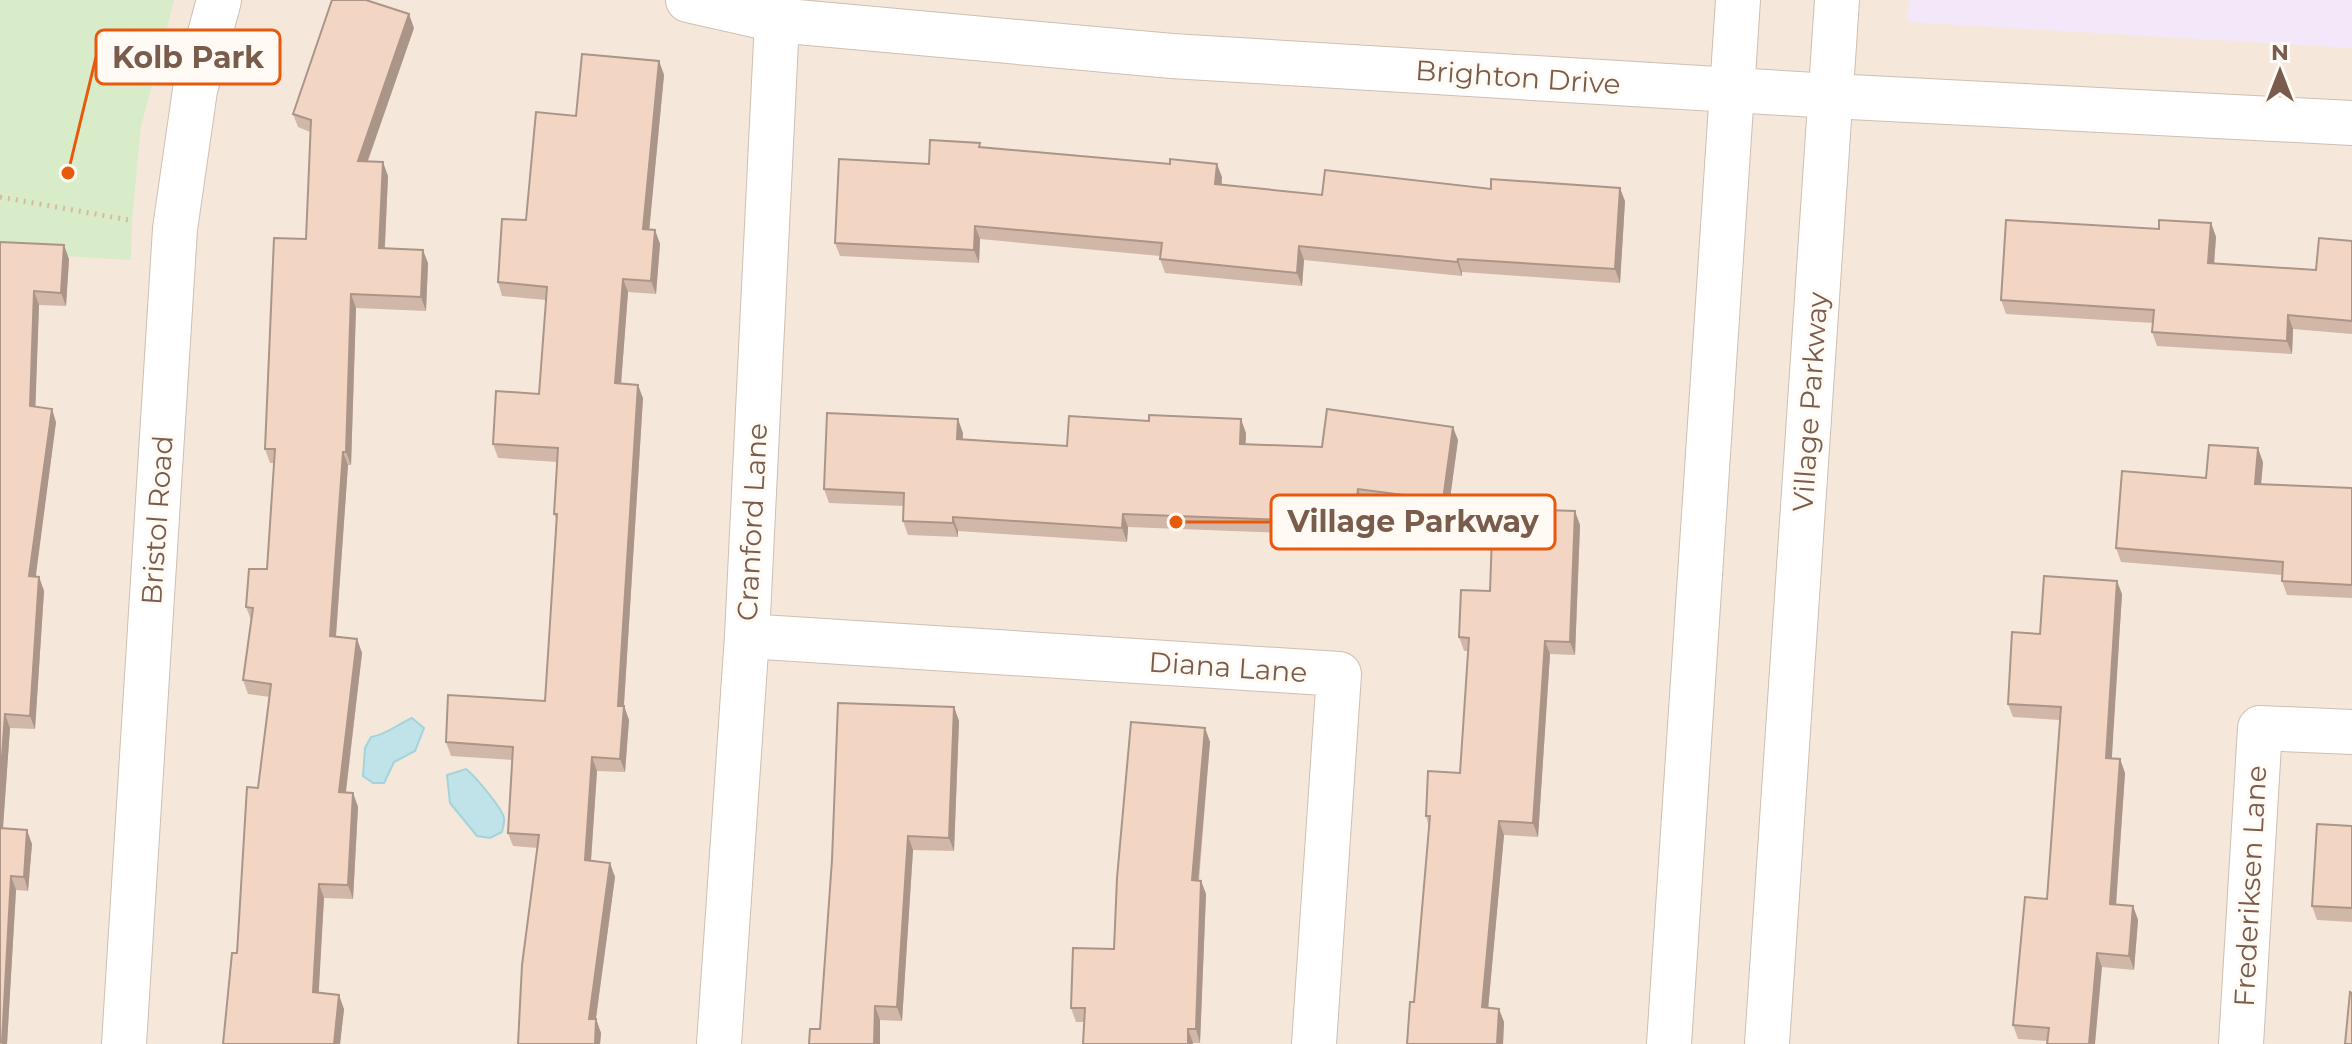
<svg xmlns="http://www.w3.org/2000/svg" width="2352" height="1044" viewBox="0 0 2352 1044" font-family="Montserrat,sans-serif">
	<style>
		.residential { fill: #f5e8da }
		.education { fill: #f3e8fa }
		.green { fill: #d8ecc9 }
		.water { fill: #bfe3e8; stroke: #a5d3da; stroke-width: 2 }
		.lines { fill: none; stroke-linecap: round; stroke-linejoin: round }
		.minor-casing { stroke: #d1beb0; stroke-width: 46 }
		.tertiary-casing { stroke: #d1beb0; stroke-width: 46 }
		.path { stroke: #d9b8a5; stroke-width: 5; stroke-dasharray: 2 6; stroke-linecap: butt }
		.minor { stroke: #fff; stroke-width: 44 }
		.tertiary { stroke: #fff; stroke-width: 44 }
		.wall { fill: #d1b7a8 }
		.shaded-wall { fill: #aa9588 }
		.building { fill: #f3d5c3; stroke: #aa9588; stroke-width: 2 }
		.labels { text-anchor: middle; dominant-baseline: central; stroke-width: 6; stroke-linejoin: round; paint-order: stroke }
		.street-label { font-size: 28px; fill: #7a5c4d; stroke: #fffaf3 }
		.leader { fill: none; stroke: #e8590c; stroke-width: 3 }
		.callout-dot { fill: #e8590c; stroke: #fffaf3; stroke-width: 3 }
		.callout { fill: #fffaf3; stroke: #e8590c; stroke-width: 3 }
		.callout-label { font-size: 30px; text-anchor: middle; font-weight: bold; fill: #7a5c4d }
	</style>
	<rect width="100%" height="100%" fill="#fdf6ec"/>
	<!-- residential -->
	<rect class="residential" x="0" y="0" width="2352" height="1044"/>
	<!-- education -->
	<polygon class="education" points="1909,0 2352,0 2352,48 1907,22"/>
	<!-- green -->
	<polygon class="green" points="0,0 174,0 141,127 132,220 131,260 0,252"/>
	<!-- water -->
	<g class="water">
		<path d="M412,718L424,728L415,751L394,762L384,783H373L363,776L365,748L371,737C388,734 396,725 412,718Z"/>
		<path d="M466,769C475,776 502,808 504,818C505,822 503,827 502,832L490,838L477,836L450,803L447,775Z"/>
	</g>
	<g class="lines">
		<!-- minor casing -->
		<g class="minor-casing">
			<g id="minor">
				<polyline points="688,0 776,20 1172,56 1831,96 2352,123"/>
				<polyline points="747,636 1339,674 1314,1044"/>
				<polyline points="124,1044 175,229 195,90 219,0"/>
				<polyline points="719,1044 747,636 778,0"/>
				<polyline points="2241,1044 2260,728 2352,732"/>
			</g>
		</g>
		<!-- tertiary casing -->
		<g class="tertiary-casing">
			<g id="tertiary">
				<polyline points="1669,1044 1738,0"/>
				<polyline points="1767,1044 1837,0"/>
			</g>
		</g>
		<!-- path -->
		<polyline class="path" points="0,197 129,220"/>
		<!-- minor -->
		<use href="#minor" class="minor"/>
		<!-- tertiary -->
		<use href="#tertiary" class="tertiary"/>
	</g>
	<!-- wall -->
	<g class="wall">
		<polygon points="414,28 368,161 388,176 385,248 428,263 426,311 356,308 351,465 348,465 336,636 357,639 362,653 346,793 353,793 358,807 353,899 324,898 318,993 344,1009 340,1044 223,1044 237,953 270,697 248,694 243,680 251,620 246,607 267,569 274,463 270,463 265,449 306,239 310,132 298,127 293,114"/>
		<polygon points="659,61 664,75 649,229 655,230 660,244 656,294 628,292 621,384 643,398 624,706 629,720 625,772 597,771 591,861 615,877 596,1019 601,1033 600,1044 518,1044 538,848 513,846 508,833 512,760 451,756 446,742 545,701 556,519 554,514 557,462 498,458 493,444 539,394 546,300 502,296 498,282 576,116"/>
		<polygon points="981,148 1222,177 1222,185 1322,195 1491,189 1625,201 1620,283 1462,272 1462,276 1304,260 1302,286 1165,273 1160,259 1160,256 980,239 979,263 840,256 835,243 929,164"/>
		<polygon points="2211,223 2216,237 2214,264 2316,270 2352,241 2352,334 2293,329 2292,354 2157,346 2152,332 2153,323 2006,314 2001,300 2159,229"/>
		<polygon points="0,242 69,259 66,306 39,305 35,406 56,422 35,577 39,577 44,591 35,729 10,728 3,828 32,844 28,891 16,890 7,1044 0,1044"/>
		<polygon points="963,433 962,439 1067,446 1246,433 1245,444 1322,447 1458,440 1448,513 1363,502 1359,531 1288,520 1288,533 1128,527 1127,542 958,531 958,537 908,535 903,521 904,506 829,503 824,489"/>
		<polygon points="2263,462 2261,484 2352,488 2352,598 2287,595 2282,581 2282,575 2121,562 2116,548 2206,478"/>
		<polygon points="1580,525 1575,655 1550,654 1538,837 1504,835 1488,1008 1499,1009 1504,1022 1503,1044 1407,1044 1414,1002 1429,827 1426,816 1460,773 1468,651 1464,651 1459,637 1490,591"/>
		<polygon points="2122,594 2111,759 2120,759 2125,773 2116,905 2133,906 2138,920 2134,970 2102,967 2048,1041 2018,1039 2013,1025 2047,899 2060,720 2013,717 2008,704 2040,634"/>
		<polygon points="954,707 959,721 954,851 913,850 902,1021 880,1020 880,1044 809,1044 820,1029"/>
		<polygon points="1205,728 1210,742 1199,881 1201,881 1206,894 1200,1043 1083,1044 1084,1022 1076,1022 1071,1008 1114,949"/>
		<polygon points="2352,826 2352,922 2317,920 2312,906"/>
	</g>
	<!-- shaded-wall -->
	<g class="shaded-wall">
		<polygon points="409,14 414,28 363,174 358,161"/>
		<polygon points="659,61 664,75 648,243 643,229"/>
		<polygon points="383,162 388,176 384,262 379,248"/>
		<polygon points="1217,164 1222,177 1220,198 1215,184"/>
		<polygon points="1620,188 1625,201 1620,283 1615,269"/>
		<polygon points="2211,223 2216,237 2213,277 2208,263"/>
		<polygon points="975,226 980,239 979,263 974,250"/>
		<polygon points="655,230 660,244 656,294 651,281"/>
		<polygon points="64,245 69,259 66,306 61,293"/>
		<polygon points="1299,246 1304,260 1302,286 1297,273"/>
		<polygon points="423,250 428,263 426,311 421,297"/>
		<polygon points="1458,259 1462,272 1462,276 1457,262"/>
		<polygon points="623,279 628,292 620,397 615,383"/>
		<polygon points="34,291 39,305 35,419 30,406"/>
		<polygon points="351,294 356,308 351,465 346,452"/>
		<polygon points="2288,315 2293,329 2292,354 2287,341"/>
		<polygon points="638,385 643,398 623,719 618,706"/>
		<polygon points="52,409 56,422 34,590 29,576"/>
		<polygon points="958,419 963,433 962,452 957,439"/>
		<polygon points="1241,419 1246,433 1245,458 1240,444"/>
		<polygon points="1453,427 1458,440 1448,513 1443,500"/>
		<polygon points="2258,448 2263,462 2260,497 2255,484"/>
		<polygon points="343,452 348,465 335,649 330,636"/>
		<polygon points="1358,489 1363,502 1359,531 1354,517"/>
		<polygon points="1283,507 1288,520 1288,533 1283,520"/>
		<polygon points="1575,511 1580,525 1575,655 1570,642"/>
		<polygon points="1123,514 1128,527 1127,542 1122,528"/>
		<polygon points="953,517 958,531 958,537 953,523"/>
		<polygon points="39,577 44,591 35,729 30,716"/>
		<polygon points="2117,581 2122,594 2111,772 2106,758"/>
		<polygon points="357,639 362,653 344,806 339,792"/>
		<polygon points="1545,641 1550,654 1538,837 1533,823"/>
		<polygon points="624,706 629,720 625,772 620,759"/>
		<polygon points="954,707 959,721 954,851 949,838"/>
		<polygon points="5,714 10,728 2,841 0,836 0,785"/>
		<polygon points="1205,728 1210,742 1197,894 1192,880"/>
		<polygon points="592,757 597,771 590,874 585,860"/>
		<polygon points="2120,759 2125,773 2115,918 2110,904"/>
		<polygon points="353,793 358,807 353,899 348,885"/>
		<polygon points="1499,821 1504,835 1487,1021 1482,1007"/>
		<polygon points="27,830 32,844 28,891 24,877"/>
		<polygon points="908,836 913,850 902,1021 897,1007"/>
		<polygon points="610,863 615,877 594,1032 589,1019"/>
		<polygon points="11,876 16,890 7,1044 2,1044"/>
		<polygon points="1201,881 1206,894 1200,1043 1196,1029"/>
		<polygon points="319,884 324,898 318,1006 313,992"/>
		<polygon points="2133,906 2138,920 2134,970 2129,956"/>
		<polygon points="2097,953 2102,967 2095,1044 2089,1044"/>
		<polygon points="339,995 344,1009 340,1044 334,1044"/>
		<polygon points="875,1006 880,1020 880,1044 874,1044"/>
		<polygon points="1499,1009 1504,1022 1503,1044 1497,1044"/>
		<polygon points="596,1019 601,1033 600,1044 595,1044"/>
		<polygon points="1188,1029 1193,1043 1193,1044 1188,1044"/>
	</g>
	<!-- building -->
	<g class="building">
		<polygon points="332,0 366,0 409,14 358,161 383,162 379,248 423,250 421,297 351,294 346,452 343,452 330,636 357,639 339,792 353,793 348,885 319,884 313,992 339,995 334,1044 223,1044 232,953 237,953 247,787 258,788 271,684 243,680 253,608 246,607 249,569 267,569 275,449 265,449 274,238 306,239 311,120 293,114"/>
		<polygon points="582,54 659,61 643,229 655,230 651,281 623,279 615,383 638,385 618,706 624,706 620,759 592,757 585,860 610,863 589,1019 596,1019 595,1044 518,1044 522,965 539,835 508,833 513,747 446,742 448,695 545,701 557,514 554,514 558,448 493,444 496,391 539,394 547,287 498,282 502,219 526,220 536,112 576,116"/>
		<polygon points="930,140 980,143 979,147 1170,164 1170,159 1217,164 1215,184 1322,195 1325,170 1491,189 1491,179 1620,188 1615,269 1458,259 1457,262 1299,246 1297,273 1160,259 1162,243 975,226 974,250 835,243 839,159 929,164"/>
		<polygon points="2006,220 2159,229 2159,220 2211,223 2208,263 2316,270 2319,238 2352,241 2352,321 2288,315 2287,341 2152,332 2154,310 2001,300"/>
		<polygon points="0,242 64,245 61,293 34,291 30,406 52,409 29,576 39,577 30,716 5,714 0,785"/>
		<polygon points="1327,409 1453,427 1443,500 1358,489 1354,517 1283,507 1283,520 1123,514 1122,528 953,517 953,523 903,521 904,493 824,489 827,413 958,419 957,439 1067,446 1069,416 1149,421 1149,415 1241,419 1240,444 1322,447"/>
		<polygon points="2209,445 2258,448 2255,484 2352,488 2352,585 2282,581 2283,562 2116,548 2122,471 2206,478"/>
		<polygon points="1493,508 1575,511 1570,642 1545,641 1533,823 1499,821 1482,1007 1499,1009 1497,1044 1407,1044 1410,1002 1414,1002 1430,816 1426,816 1428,771 1460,773 1469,638 1459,637 1461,590 1490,591"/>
		<polygon points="2044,576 2117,581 2106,758 2120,759 2110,904 2133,906 2129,956 2097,953 2089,1044 2047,1044 2049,1028 2013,1025 2025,897 2047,899 2061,707 2008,704 2012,632 2040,634"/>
		<polygon points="838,703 954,707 949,838 908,836 897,1007 875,1006 874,1044 809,1044 810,1029 820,1029 832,860"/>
		<polygon points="1131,722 1205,728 1192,880 1201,881 1196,1029 1188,1029 1188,1044 1083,1044 1085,1008 1071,1008 1073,948 1114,949 1117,878"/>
		<polygon points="2317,824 2352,826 2352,908 2312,906"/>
		<polygon points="0,828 27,830 24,877 11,876 2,1042 0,1042"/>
		<polygon points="2350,992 2352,993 2352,1044 2345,1044"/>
	</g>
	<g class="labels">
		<!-- street labels -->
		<g class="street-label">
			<text transform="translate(1518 77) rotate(4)">Brighton Drive</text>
			<text transform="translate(1810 402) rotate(-86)">Village Parkway</text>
			<text transform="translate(157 520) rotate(-86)">Bristol Road</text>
			<text transform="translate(752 522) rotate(-87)">Cranford Lane</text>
			<text transform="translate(1228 667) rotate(4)">Diana Lane</text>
			<text transform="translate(2250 886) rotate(-87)">Frederiksen Lane</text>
		</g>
	</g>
	<!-- callouts -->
	<path class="leader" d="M68 173L96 57M1176 522L1271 522"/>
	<g class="callout-dot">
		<circle cx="68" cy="173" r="8"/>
		<circle cx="1176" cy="522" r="8"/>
	</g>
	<g class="callout">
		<rect x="96" y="30" width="184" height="54" rx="8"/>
		<rect x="1271" y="495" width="284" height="54" rx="8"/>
	</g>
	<g class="callout-label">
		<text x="188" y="68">Kolb Park</text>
		<text x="1413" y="532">Village Parkway</text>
	</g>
	<!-- north arrow -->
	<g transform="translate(2280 72)" stroke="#fffaf3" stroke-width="6" paint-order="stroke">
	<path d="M0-6L14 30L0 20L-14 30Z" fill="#7a5c4d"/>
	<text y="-12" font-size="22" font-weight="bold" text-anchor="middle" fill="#7a5c4d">N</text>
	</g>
</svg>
